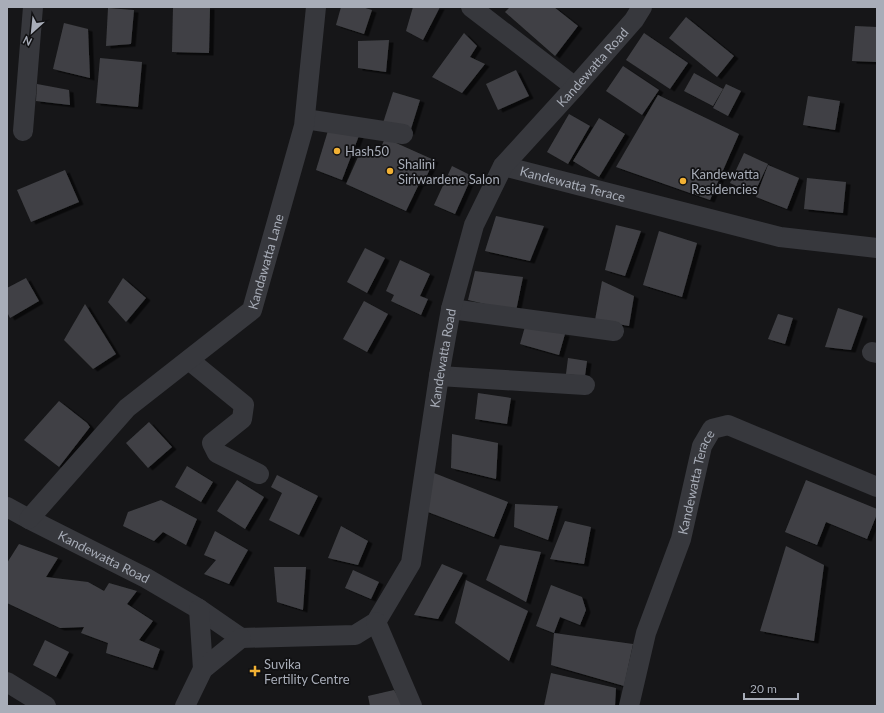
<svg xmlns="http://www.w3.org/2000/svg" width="884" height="713" viewBox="0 0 884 713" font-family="Lato,sans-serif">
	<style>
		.building { fill: #404145; filter: url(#shadow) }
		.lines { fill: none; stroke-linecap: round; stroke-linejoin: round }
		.minor { stroke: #37383d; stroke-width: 20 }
		.poi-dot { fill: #f2b134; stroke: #111113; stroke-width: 1.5 }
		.labels { text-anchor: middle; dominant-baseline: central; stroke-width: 3.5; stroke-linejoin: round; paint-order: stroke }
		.street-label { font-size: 13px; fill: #a8adb8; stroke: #111113 }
		.poi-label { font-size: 13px; fill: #a8adb8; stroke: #111113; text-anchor: start }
	</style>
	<defs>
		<filter id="shadow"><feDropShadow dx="4.5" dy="2.5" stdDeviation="0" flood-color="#0009"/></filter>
	</defs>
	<rect width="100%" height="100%" fill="#161618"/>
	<!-- building -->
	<g class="building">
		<polygon points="173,7 210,7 209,53 172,52"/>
		<polygon points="341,7 362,7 372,10 364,34 336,25"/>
		<polygon points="413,7 440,7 423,40 406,31"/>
		<polygon points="510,7 554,7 578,26 555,56 505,12"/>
		<polygon points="108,8 134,10 131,44 106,46"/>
		<polygon points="686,17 734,56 717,77 669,38"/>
		<polygon points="64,23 88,29 90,78 53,69"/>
		<polygon points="855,26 877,27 877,62 852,61"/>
		<polygon points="464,33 477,46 470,57 485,64 462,93 432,77"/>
		<polygon points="644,33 688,63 670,89 626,60"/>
		<polygon points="389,40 386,72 358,68 358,41"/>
		<polygon points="100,58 142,62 138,107 96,103"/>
		<polygon points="623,66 659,90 642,115 606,91"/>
		<polygon points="516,70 529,96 498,110 486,84"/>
		<polygon points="694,73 723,89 713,106 684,91"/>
		<polygon points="37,84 69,90 70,105 36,101"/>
		<polygon points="726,84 741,91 728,116 713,108"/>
		<polygon points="393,92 420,100 410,132 383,123"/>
		<polygon points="658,95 739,134 710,200 616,167"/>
		<polygon points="808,96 840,101 835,130 803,125"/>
		<polygon points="569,114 590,126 568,164 547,152"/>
		<polygon points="599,118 625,134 599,177 573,161"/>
		<polygon points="330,124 360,133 342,180 316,170"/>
		<polygon points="385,138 434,160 424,182 419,184 406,211 346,184 362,148 378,155"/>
		<polygon points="744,153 768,164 754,194 730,183"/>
		<polygon points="768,165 799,178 787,209 756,197"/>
		<polygon points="452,166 472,176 455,214 434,205"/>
		<polygon points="65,170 79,202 31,222 17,190"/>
		<polygon points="807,178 846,182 843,213 804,209"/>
		<polygon points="496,216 544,226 530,261 485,251"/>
		<polygon points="616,225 641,231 625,276 605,270"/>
		<polygon points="659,231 697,243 682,297 643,285"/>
		<polygon points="365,248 385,258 367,293 347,282"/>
		<polygon points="400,260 430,274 420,296 428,299 421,315 391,301 394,295 386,291"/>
		<polygon points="475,271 523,277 516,311 468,300"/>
		<polygon points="26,278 39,301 10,318 7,312 7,288"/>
		<polygon points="123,278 146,298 126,322 108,302"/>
		<polygon points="602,281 634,296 629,326 595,320"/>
		<polygon points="364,301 388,314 367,352 343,339"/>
		<polygon points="85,304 116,354 93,369 64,340"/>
		<polygon points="838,308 863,316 851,350 825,347"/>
		<polygon points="778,314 793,318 785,344 768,339"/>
		<polygon points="526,323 565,334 559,355 520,344"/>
		<polygon points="568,358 587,361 585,376 566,374"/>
		<polygon points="478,393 511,398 507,424 475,419"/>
		<polygon points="59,401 87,423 90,427 59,467 24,440"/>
		<polygon points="149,422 172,447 148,468 126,443"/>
		<polygon points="452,434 498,443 496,479 451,468"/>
		<polygon points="187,466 213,482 201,502 175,487"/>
		<polygon points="434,473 508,502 494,537 420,509"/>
		<polygon points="277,475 318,496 299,535 269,520 282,493 271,487"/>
		<polygon points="237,480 264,497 245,529 217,511"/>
		<polygon points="806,480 877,509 877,514 867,539 826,522 817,545 785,532"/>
		<polygon points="161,500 197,519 186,545 163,532 154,541 123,526 128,512"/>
		<polygon points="515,504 558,506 548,540 514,527"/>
		<polygon points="565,521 591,527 584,564 550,559"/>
		<polygon points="341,526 368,541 358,565 328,558"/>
		<polygon points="215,531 248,550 229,584 204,574 216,560 204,555"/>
		<polygon points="19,544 58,558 46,577 88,582 104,591 109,583 137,591 127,604 153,621 139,640 160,649 153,668 106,653 108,643 81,633 84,627 60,628 7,603 7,563"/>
		<polygon points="500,545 541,552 526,602 486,580"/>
		<polygon points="786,546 824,565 814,641 760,631"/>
		<polygon points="442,564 463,573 438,619 414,615"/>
		<polygon points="274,567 306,567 303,610 277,602"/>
		<polygon points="353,570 379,582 371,599 345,588"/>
		<polygon points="466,580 528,611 509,661 455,623"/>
		<polygon points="551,585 582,597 586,610 580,625 560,617 554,633 536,626"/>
		<polygon points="554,633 633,644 624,686 551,665"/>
		<polygon points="45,640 69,652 56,677 33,665"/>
		<polygon points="551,673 616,688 615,706 544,706"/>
		<polygon points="394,690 404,706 370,706 368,696"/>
	</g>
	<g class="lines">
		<!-- minor -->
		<g class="minor">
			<polyline points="471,7 575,87"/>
			<polyline points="305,119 403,134"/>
			<polyline points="23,131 33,7"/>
			<path id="s1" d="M503,166L780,237L877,248"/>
			<polyline points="451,309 614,331"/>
			<polyline points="872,352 877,353"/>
			<polyline points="189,360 244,405 242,419 212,443 217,453 259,474"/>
			<polyline points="439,376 585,385"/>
			<path id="s2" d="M7,507L29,519L146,578L199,609L241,638L355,635L376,622L411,563L439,376L451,309L474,225L503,166L575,87L634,20L642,7"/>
			<path id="s3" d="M29,519L127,408L252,310L304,126L316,7"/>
			<polyline points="199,609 203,669"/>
			<polyline points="376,622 412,706"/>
			<polyline points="7,682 46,706"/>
			<polyline points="185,706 203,669 241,638"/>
			<path id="s4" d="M629,706L646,633L681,539L702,446L712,429L728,425L877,487"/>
		</g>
	</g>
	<!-- markers -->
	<g class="poi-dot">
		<circle cx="337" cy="151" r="4"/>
		<circle cx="390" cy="171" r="4"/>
		<circle cx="683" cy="181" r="4"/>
		<path d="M253 665h4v4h4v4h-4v4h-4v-4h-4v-4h4z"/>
	</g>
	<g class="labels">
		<!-- street labels -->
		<g class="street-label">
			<text stroke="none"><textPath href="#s2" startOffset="1019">Kandewatta Road</textPath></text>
			<text stroke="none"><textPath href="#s1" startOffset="72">Kandewatta Terace</textPath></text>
			<text stroke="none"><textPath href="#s3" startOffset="357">Kandawatta Lane</textPath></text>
			<text stroke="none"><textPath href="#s2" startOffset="683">Kandewatta Road</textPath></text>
			<text stroke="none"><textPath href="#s4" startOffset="234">Kandewatta Terace</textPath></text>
			<text stroke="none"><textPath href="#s2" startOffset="109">Kandewatta Road</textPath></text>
		</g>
		<!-- poi labels -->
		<g class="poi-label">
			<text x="345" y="151">Hash50</text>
			<text x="398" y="164">Shalini<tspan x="398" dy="15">Siriwardene Salon</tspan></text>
			<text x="691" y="174">Kandewatta<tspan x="691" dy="15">Residencies</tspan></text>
			<text x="264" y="664">Suvika<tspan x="264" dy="15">Fertility Centre</tspan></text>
		</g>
	</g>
	<!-- border -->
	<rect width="884" height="713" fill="none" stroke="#a8adb8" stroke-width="16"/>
	<!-- north arrow -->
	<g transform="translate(32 32) rotate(207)" stroke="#111113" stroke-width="3" paint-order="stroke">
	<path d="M0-3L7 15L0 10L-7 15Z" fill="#a8adb8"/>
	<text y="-6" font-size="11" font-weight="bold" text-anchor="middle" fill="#a8adb8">N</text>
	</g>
	<!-- scale -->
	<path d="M744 693v6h54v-6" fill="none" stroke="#a8adb8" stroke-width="2"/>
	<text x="750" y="693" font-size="12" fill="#a8adb8" stroke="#111113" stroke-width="3" paint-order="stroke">20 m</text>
</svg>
